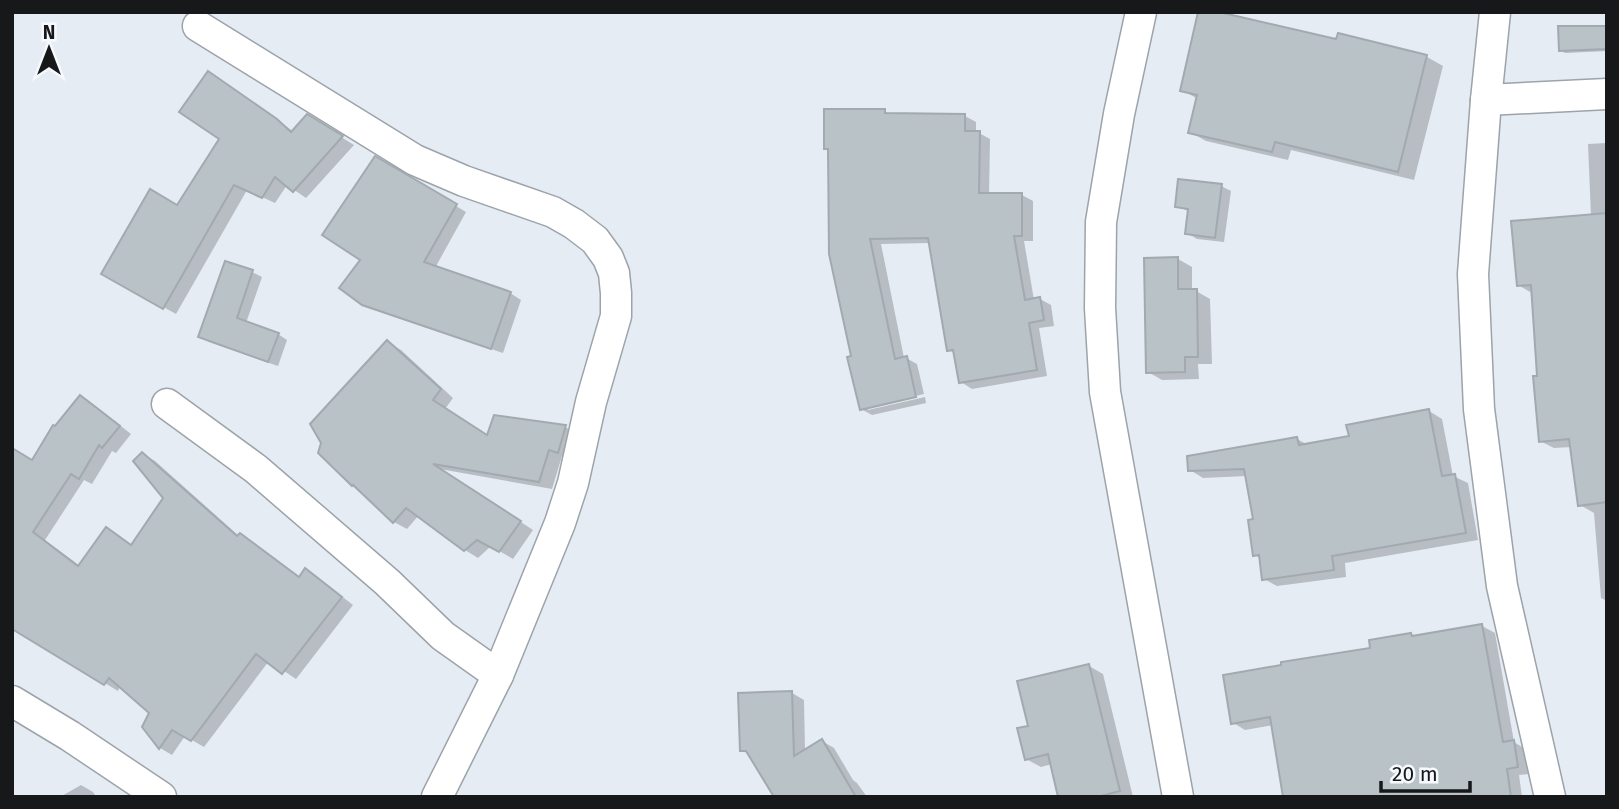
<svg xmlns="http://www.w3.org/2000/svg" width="1619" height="809" viewBox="0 0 1619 809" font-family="'Fira Sans',sans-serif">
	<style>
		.shadow { fill: #0003 }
		.building { fill: #b9c2c7; stroke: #a2aaaf; stroke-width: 2 }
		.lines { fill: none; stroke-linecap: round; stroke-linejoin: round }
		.street-casing { stroke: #9da3aa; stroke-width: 33 }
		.street { stroke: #fff; stroke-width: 30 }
	</style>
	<rect width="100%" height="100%" fill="#e6ecf4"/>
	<!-- shadow -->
	<g class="shadow">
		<polygon points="1607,27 1607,51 1565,53 1560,50"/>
		<polygon points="1365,41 1427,57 1443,66 1414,180 1291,150 1288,160 1206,141 1190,132 1198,99 1182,90 1363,47"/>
		<polygon points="221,80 294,132 307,116 354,145 306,198 287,185 275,203 247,190 176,314 104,274 178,207 221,139"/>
		<polygon points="884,111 892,115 965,116 976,122 976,133 979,133 990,139 989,195 1022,195 1033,201 1033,241 1024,241 1034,300 1040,299 1051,305 1054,326 1039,328 1047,376 972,389 961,382 956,354 949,350 931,243 881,244 904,358 906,358 917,364 924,394 868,407 868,410 925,397 926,403 872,415 861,409 853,357 830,150 826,148"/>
		<polygon points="1607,143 1607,601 1601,598 1594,513 1580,505 1572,447 1554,448 1540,441 1539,378 1532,293 1518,285 1591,216 1588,144"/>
		<polygon points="375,158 466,212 435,268 510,293 521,300 503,353 375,310 363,303 362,260"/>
		<polygon points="1221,186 1231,191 1224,242 1197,239 1187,233 1190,212 1177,206"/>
		<polygon points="1178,259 1192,267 1192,291 1196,291 1210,299 1212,364 1198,364 1199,379 1162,380 1148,372"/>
		<polygon points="252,272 262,277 246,323 278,334 287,340 278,366 209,342 200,336"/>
		<polygon points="387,342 401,350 453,398 445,409 488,437 565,427 578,434 571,459 562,456 552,489 440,469 533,530 513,559 491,546 478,558 465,550 419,515 407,529 394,522 361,490 353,485"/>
		<polygon points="80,397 93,404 131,434 116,453 112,451 92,484 84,480 45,540 80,566 119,537 133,546 165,498 143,454 155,461 239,536 252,542 300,578 306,571 318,578 353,605 296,679 269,661 204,747 185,736 172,755 160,748 144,726 151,713 120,686 118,691 12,627 33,462"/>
		<polygon points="1429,411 1442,419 1453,476 1468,483 1478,540 1345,563 1346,577 1277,586 1264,579 1261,559 1255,555 1255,521 1247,476 1203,478 1190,470 1297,439 1308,445 1351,438"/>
		<polygon points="1482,626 1495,633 1514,742 1527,750 1530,774 1519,775 1522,797 1423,797 1411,635 1415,637"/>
		<polygon points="1089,666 1103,674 1133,797 1060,797 1052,764 1041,767 1026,759 1030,727"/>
		<polygon points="1225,676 1387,797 1273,725 1245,730 1232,722"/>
		<polygon points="792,693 804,700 805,751 822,741 834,748 853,780 857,783 867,797 776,797 751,756 742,750"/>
		<polygon points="81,785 93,792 96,797 60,797"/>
	</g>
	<!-- building -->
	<g class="building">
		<polygon points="1198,12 1219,12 1336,39 1338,33 1427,55 1398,172 1275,142 1272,152 1188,133 1197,95 1180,91"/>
		<polygon points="1558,26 1607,26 1607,49 1559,51"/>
		<polygon points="208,71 277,119 291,132 307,114 343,136 293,192 275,177 262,198 234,185 163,309 101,274 150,189 177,205 219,139 179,112"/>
		<polygon points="824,109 885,109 885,113 965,114 965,131 980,131 979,193 1022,193 1022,236 1014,236 1025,300 1040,297 1044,320 1029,323 1037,370 959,383 953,350 947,351 928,238 870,239 895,359 907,356 916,397 860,410 847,357 851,356 829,254 828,149 824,149"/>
		<polygon points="375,156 457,204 424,262 511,292 491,349 362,305 339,288 360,260 322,235"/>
		<polygon points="1178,179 1222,184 1215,238 1185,234 1188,209 1175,207"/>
		<polygon points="1607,213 1607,502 1578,506 1569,439 1539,442 1533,376 1537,376 1531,285 1517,286 1511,221"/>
		<polygon points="1178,257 1178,289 1197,289 1198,357 1185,357 1185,372 1146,373 1144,258"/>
		<polygon points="225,261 253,270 237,318 279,333 268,362 198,337"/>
		<polygon points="387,340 441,389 433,400 487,435 494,415 566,425 558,453 549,450 539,482 433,464 521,521 499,552 477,540 464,551 406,508 393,523 353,485 352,486 318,453 321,443 310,424"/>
		<polygon points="80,395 120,426 102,448 99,445 79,479 71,474 33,532 78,566 106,527 131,545 163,498 133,461 142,452 237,536 240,533 299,577 305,568 342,597 282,674 256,654 191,741 172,730 159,749 142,727 149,713 109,678 104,685 12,629 12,448 32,460 53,425 55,426"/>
		<polygon points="1429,409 1442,476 1455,474 1466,533 1332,556 1334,570 1262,580 1259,555 1253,556 1248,520 1253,519 1244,469 1188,471 1187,456 1297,437 1299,445 1349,436 1346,425"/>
		<polygon points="1482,624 1503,742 1514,740 1518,767 1507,769 1511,797 1283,797 1270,717 1231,724 1223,675 1281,665 1281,662 1370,648 1369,640 1411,633 1412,636"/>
		<polygon points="1089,664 1120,791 1097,797 1058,797 1048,754 1025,760 1017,728 1028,726 1017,681"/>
		<polygon points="792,691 794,756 822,739 856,797 774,797 746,751 740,751 738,693"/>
	</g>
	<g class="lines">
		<!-- street casing -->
		<g class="street-casing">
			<g id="street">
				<polyline points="1141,12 1119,114 1101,222 1100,308 1105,392 1178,797"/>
				<polyline points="1495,12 1486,100 1473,274 1479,409 1502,586 1550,797"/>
				<polyline points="198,26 415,160 464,181 553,212 574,224 595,240 608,258 614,273 616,293 616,316 591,402 573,483 560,523 498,675 437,797"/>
				<polyline points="1486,100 1607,94"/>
				<polyline points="167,404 256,469 387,582 443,636 498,675"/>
				<polyline points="12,701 70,736 161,797"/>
			</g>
		</g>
		<!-- street -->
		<use href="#street" class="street"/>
	</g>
	<!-- border -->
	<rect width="1619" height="809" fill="none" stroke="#16181a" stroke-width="28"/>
	<!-- north arrow -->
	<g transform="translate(49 49)" stroke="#f6f9fe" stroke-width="5" paint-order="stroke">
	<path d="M0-5L12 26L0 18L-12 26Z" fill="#16181a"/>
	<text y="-10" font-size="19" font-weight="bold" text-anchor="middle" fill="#16181a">N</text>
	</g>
	<!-- scale -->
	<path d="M1381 781v10h89v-10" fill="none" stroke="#16181a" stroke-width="3.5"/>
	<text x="1392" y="781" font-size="21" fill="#16181a" stroke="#f6f9fe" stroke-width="5" paint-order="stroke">20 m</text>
</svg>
